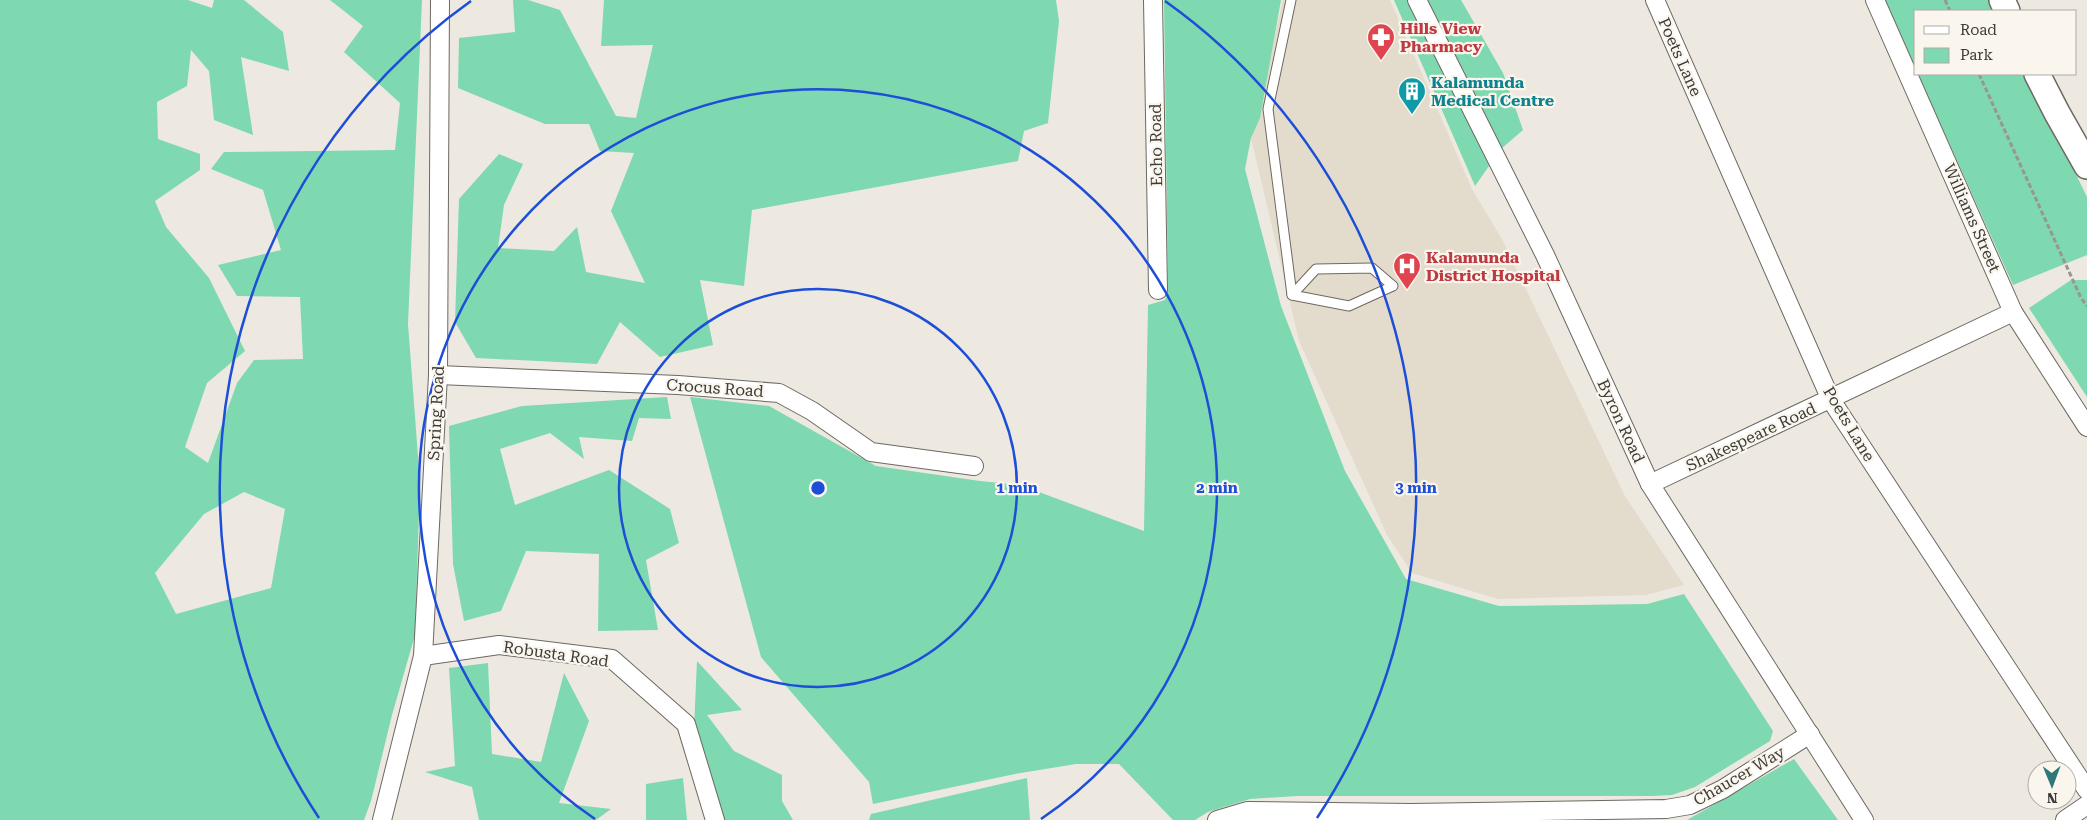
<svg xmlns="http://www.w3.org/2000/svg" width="2087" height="820" viewBox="0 0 2087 820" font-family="'Roboto Serif',serif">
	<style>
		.built { fill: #e3dccc }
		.green { fill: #7ed8b0; fill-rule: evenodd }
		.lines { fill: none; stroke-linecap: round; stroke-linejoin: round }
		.lane-casing { stroke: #6d6962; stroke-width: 11 }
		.street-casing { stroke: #6d6962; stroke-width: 20 }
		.secondary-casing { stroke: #6d6962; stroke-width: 28 }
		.path { stroke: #98968f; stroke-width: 3; stroke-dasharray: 5 2.5; stroke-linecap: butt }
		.lane { stroke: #fff; stroke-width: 9 }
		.street { stroke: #fff; stroke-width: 18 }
		.secondary { stroke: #fff; stroke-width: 25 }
		.ring { fill: none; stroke: #1d4ed8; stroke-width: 2.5 }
		.labels { text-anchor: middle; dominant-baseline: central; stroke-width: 4.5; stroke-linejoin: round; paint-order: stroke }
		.health-label { font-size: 16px; font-weight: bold; fill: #be3a42; stroke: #faf6ed; text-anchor: start }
		.street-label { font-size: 16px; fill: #3c3b37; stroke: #faf6ed }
		.culture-label { font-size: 16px; font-weight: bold; fill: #0d838f; stroke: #faf6ed; text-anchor: start }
		.centre { fill: #1d4ed8; stroke: #faf6ed; stroke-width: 2.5 }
		.ring-label { font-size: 15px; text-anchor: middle; font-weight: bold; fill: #1d4ed8; stroke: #faf6ed; stroke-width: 4.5; stroke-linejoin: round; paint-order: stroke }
	</style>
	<rect width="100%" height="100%" fill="#ede9e0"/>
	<!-- built -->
	<polygon class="built" points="1283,0 1390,0 1472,189 1502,239 1625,496 1684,585 1646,595 1498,599 1412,573 1387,535 1299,341 1251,138"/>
	<!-- green -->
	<g class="green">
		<path d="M0,0H188L212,8L214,0H244L283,32L289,71L241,57L253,135L214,120L209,71L191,50L187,86L157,102L158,139L200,154V170L155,201L166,227L209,278L245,351L207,383L185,447L208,463L237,383L254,360L303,359L300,297L237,296L218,265L281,250L263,190L211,169L224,152L395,150L400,103L344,52L363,26L330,0H422L408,324L420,483L415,635L392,715L371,801L364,820H0ZM244,492L285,509L271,588L176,614L155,573L204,514Z"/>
		<polygon points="513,0 528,0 560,10 616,116 636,118 653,45 601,46 604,0 1056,0 1059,21 1048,123 1024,131 1018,161 752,210 744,286 700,280 713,345 660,357 620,322 597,364 476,358 455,322 459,199 499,154 523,164 504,205 498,248 554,251 577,227 586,272 645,283 611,211 634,153 600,151 589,124 545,124 458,88 459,38 515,32"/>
		<polygon points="1164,0 1281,0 1260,118 1251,138 1245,169 1281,306 1345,471 1406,579 1499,606 1647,604 1684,594 1773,731 1770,741 1695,787 1672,795 1653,796 1297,796 1250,799 1208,812 1195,820 1173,820 1119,764 1076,764 1015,774 873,804 869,782 761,657 690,397 769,406 876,466 980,481 1020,485 1144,531 1148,305 1165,300 1168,291"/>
		<polygon points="1394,0 1461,0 1503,73 1523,130 1501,149 1475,186"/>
		<polygon points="1885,0 1991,0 1996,11 1916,11 1916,69"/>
		<polygon points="1918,74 2027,74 2087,197 2087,255 2013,285"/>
		<polygon points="2071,280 2087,280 2087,397 2029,308"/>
		<polygon points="667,397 671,419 639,418 632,441 579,437 584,459 550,433 500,449 515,505 609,470 670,509 679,543 646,560 658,630 598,631 599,554 526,551 501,611 464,621 453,564 449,426 522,406"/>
		<polygon points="697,661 742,710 707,715 734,751 782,775 782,801 793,820 721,820 694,728"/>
		<polygon points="488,663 492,754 541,762 564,673 589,721 559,803 611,809 596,820 479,820 472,787 425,772 455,766 449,668"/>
		<polygon points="1794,759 1838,820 1687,820"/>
		<polygon points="683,778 687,820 646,820 646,784"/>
		<polygon points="1027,778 1030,820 869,820 871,814"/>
	</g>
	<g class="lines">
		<!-- lane casing -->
		<g class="lane-casing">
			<g id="lane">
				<polyline points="1291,0 1268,109 1292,295"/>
				<polygon points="1372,268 1393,286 1349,306 1292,295 1316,269"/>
			</g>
		</g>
		<!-- street casing -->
		<g class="street-casing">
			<g id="street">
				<polyline points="1153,0 1158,290"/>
				<polyline points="1417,0 1545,255 1650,484 1864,820"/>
				<polyline points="1655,0 1831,400 2087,790"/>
				<polyline points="1875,0 2013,312 2087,427"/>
				<polyline points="438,375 678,385 779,393 812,411 871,452 974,466"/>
				<polyline points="1650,484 2013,312"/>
				<polyline points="423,656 499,645 612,659 686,724 715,820"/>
				<polyline points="382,820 423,656 438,375 440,0"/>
				<polyline points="1217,820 1247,811 1411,813 1666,809 1690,805 1723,789 1810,734"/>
				<polyline points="2065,820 2087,805"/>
			</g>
		</g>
		<!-- secondary casing -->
		<g class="secondary-casing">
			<g id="secondary">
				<polyline points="2002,0 2007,11"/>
				<polyline points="2037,74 2057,113 2087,166"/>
			</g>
		</g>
		<!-- path -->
		<g class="path">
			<polyline points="1945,0 1950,11"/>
			<polyline points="1979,74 2081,298 2087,306"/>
		</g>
		<!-- lane -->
		<use href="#lane" class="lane"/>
		<!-- street -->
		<use href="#street" class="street"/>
		<!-- secondary -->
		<use href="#secondary" class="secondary"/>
	</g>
	<!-- distance rings -->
	<g class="ring">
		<circle cx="818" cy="488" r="199"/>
		<path d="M595 819A399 399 0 1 1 1041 819"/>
		<path d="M319 818A598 598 0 0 1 471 1M1165 1A598 598 0 0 1 1317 818"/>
	</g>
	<!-- icons -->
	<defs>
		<g id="pharmacy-pin" transform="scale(1.4375)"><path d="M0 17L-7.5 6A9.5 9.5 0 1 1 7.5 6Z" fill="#e0444e" stroke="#faf6ed"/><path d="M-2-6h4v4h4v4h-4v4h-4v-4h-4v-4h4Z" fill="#fff"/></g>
		<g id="building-pin" transform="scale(1.4375)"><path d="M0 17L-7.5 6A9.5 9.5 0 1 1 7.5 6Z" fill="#0f9aa8" stroke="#faf6ed"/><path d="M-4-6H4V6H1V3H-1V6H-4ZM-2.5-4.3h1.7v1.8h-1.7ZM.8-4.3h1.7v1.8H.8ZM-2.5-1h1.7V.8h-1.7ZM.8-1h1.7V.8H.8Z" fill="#fff"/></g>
		<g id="hospital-pin" transform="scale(1.4375)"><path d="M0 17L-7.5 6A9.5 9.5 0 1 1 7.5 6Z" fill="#e0444e" stroke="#faf6ed"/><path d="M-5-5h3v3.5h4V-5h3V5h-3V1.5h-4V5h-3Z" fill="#fff"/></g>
	</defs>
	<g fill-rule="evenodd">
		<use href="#pharmacy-pin" x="1381" y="37"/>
		<use href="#building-pin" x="1412" y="91"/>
		<use href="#hospital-pin" x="1407" y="266"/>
	</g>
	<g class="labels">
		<!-- health labels -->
		<g class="health-label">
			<text x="1400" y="28">Hills View<tspan x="1400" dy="18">Pharmacy</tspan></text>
			<text x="1426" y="257">Kalamunda<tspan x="1426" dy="18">District Hospital</tspan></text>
		</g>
		<!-- street labels -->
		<g class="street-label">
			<text transform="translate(1680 57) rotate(66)">Poets Lane</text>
			<text transform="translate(1156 145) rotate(-91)">Echo Road</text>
			<text transform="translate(1972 218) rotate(66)">Williams Street</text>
			<text transform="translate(715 388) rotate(4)">Crocus Road</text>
			<text transform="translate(436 413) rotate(-87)">Spring Road</text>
			<text transform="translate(1621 421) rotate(65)">Byron Road</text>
			<text transform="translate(1849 424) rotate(59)">Poets Lane</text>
			<text transform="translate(1751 437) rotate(-25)">Shakespeare Road</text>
			<text transform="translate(556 654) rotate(8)">Robusta Road</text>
			<text transform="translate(1739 776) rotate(-30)">Chaucer Way</text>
		</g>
		<!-- culture labels -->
		<g class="culture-label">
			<text x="1431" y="82">Kalamunda<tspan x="1431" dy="18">Medical Centre</tspan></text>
		</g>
	</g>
	<circle cx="818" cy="488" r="8" class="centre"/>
	<g class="ring-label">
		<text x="1017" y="493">1 min</text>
		<text x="1217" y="493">2 min</text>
		<text x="1416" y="493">3 min</text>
	</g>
	<!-- legend -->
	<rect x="1914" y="10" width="162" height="65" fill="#faf6ed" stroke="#aeaba4"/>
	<rect x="1924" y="26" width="25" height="8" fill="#ffffff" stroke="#aeaba4"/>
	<text x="1960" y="35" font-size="15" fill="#3c3b37">Road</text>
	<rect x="1924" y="48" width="25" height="15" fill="#7ed8b0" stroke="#aeaba4"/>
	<text x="1960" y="60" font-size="15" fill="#3c3b37">Park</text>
	<!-- north arrow -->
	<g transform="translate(2052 785) rotate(179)"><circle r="24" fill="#faf6ed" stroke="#aeaba4"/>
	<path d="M0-4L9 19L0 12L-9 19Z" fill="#2e7879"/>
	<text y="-8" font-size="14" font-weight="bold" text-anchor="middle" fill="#3c3b37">N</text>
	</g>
</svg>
